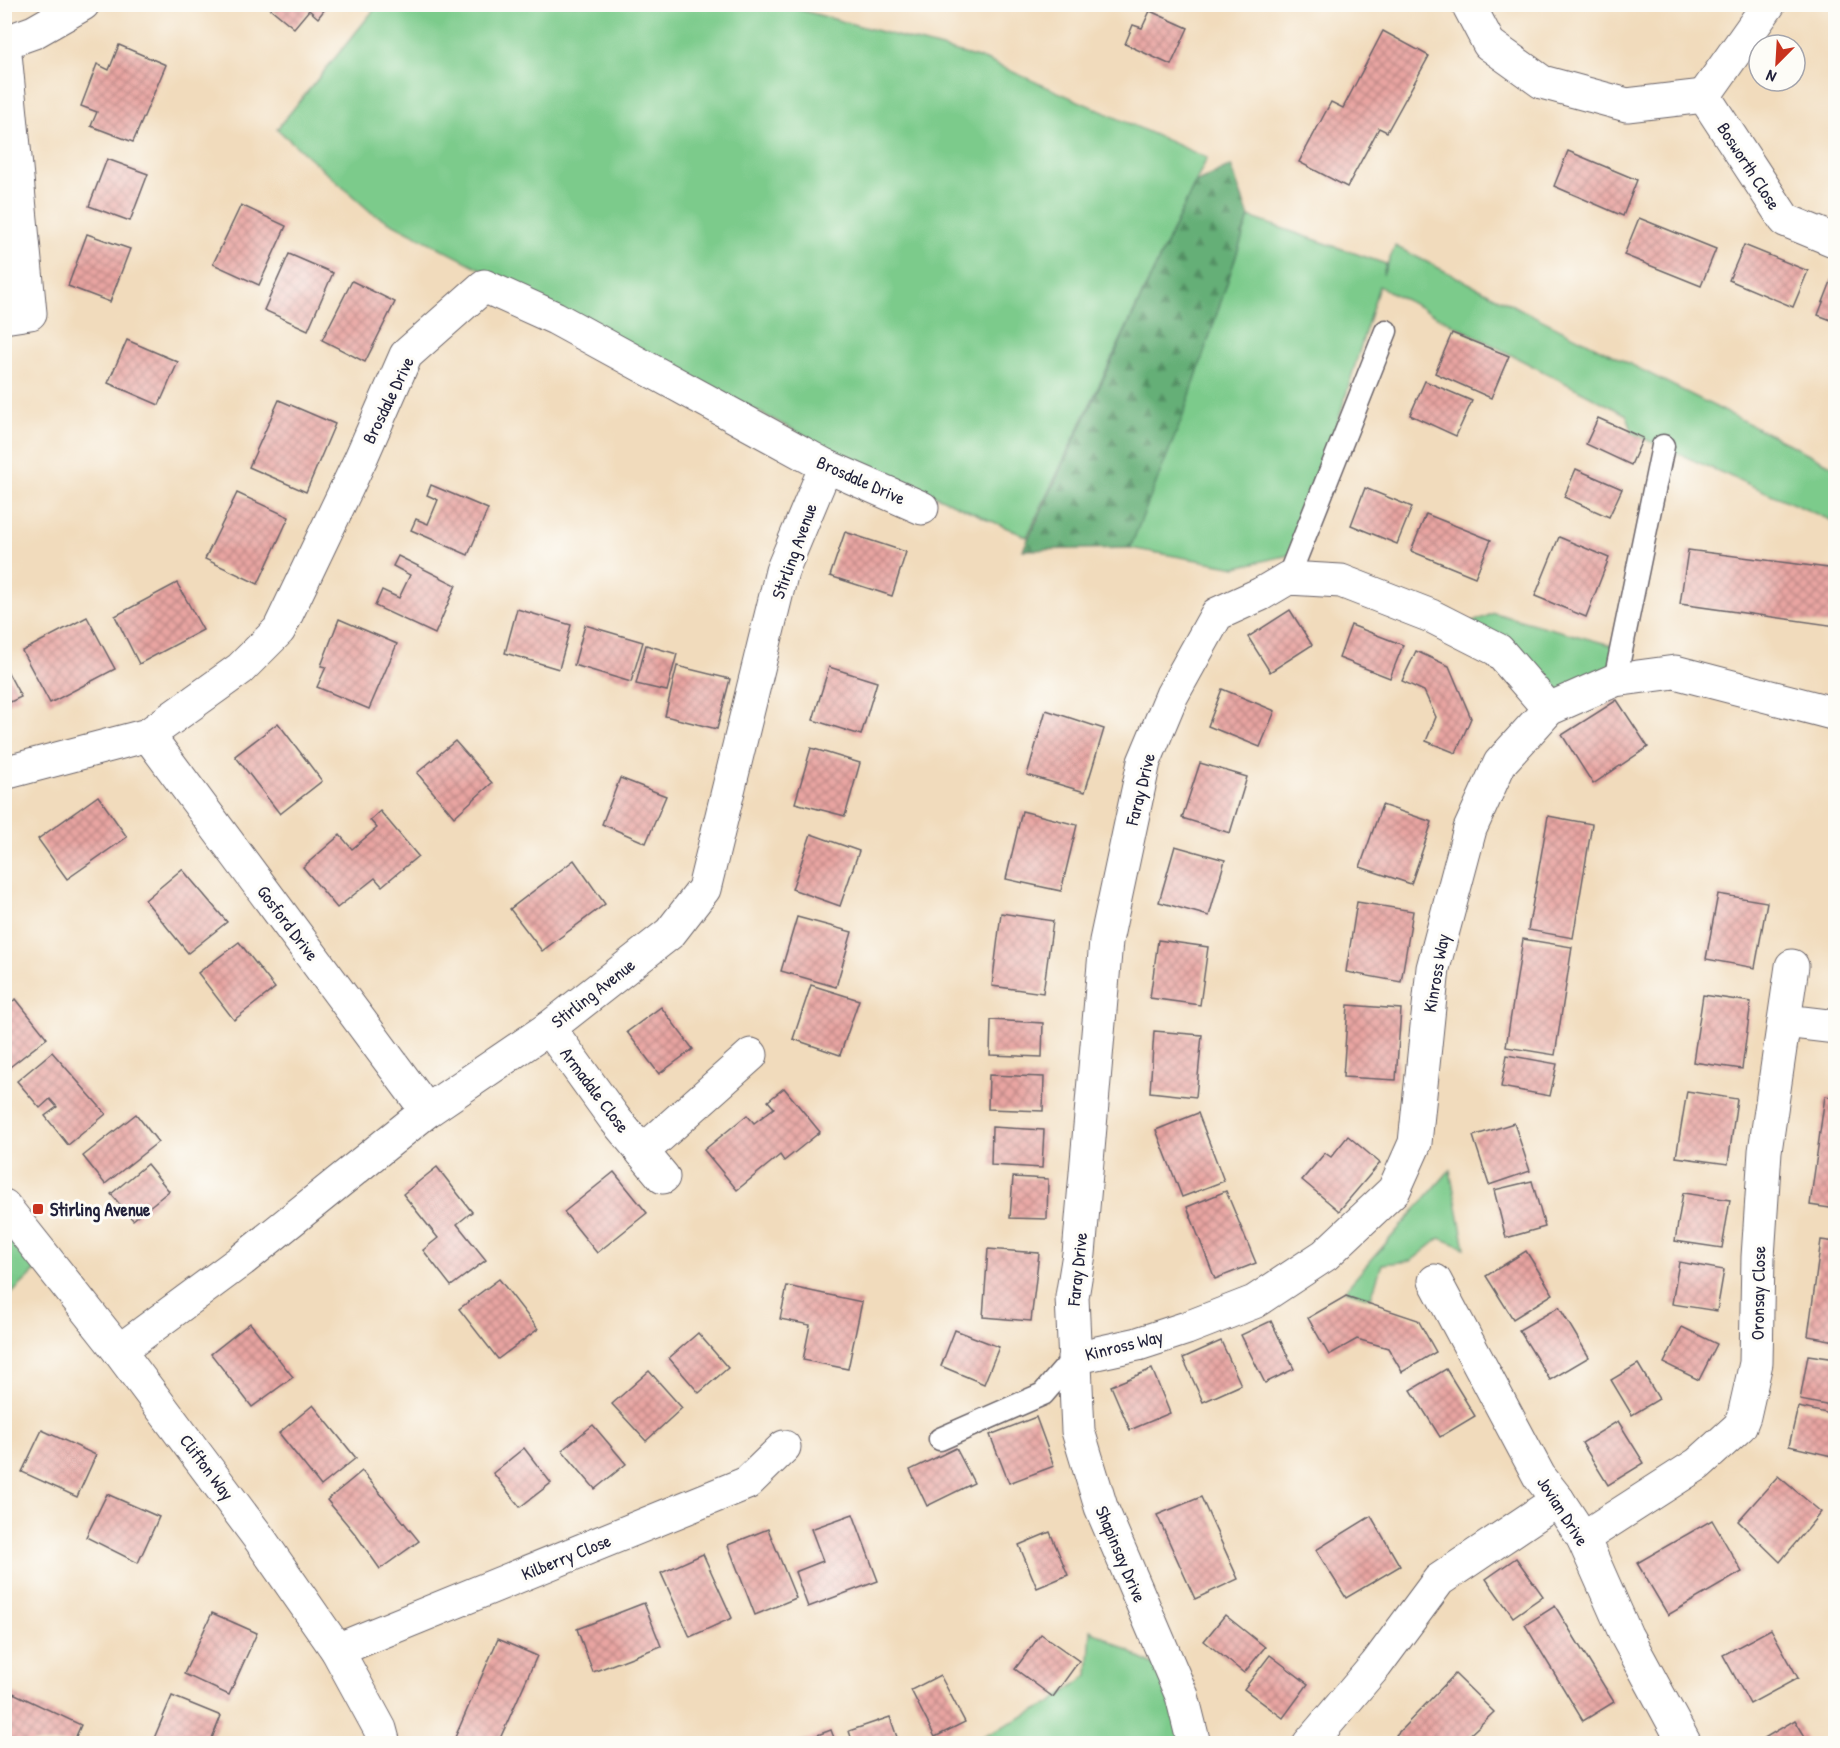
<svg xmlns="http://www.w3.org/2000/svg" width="1840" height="1748" viewBox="0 0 1840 1748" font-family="'Patrick Hand',sans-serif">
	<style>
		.green { fill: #7ccb8b; stroke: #4f7663; stroke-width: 1.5 }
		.forest { fill: url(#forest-firs); stroke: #446859; stroke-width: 1.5 }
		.building { fill: url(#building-cross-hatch) }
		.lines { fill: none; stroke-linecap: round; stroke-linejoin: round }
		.lane-casing { stroke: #6a6368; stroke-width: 25 }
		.street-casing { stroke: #6a6368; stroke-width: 35 }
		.lane { stroke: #fff; stroke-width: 22 }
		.street { stroke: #fff; stroke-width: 33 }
		.poi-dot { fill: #c8321e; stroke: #fdfcf7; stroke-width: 2 }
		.labels { text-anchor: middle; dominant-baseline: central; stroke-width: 6; stroke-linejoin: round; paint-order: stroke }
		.street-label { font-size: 18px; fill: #22223b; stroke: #fdfcf7 }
		.poi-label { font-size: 18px; font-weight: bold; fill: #22223b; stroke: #fdfcf7; text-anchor: start }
	</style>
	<defs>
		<pattern id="forest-firs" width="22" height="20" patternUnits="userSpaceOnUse" patternTransform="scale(1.5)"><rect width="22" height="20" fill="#65af77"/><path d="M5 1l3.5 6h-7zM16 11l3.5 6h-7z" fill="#538e63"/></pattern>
		<pattern id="building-cross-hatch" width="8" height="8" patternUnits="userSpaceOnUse" patternTransform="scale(1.5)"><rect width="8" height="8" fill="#e9a5a2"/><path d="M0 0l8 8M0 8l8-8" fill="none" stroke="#bc8685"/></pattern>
	</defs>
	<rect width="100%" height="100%" fill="#fdfcf7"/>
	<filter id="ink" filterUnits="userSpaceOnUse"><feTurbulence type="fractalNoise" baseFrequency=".0167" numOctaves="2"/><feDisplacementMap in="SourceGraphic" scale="12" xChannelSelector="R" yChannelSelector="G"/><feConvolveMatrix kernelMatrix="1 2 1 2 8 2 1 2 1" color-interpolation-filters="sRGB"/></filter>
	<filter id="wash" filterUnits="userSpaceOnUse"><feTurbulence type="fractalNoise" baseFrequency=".008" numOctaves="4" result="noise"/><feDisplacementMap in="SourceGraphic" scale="24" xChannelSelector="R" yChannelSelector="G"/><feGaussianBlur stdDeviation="1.35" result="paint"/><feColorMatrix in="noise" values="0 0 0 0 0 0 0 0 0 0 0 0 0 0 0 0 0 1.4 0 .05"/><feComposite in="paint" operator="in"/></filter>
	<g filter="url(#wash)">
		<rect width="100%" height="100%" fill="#f1dbbc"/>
		<!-- green -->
		<g class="green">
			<polygon points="778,4 986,60 1207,158 1027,537 819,443 372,213 277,129 378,5"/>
			<polygon points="1249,217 1386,264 1383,275 1395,246 1835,467 1835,522 1633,434 1627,415 1379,286 1298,553 1236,567 1130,548"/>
			<polygon points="1494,613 1622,648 1615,680 1549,709 1457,629"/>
			<polygon points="1450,1170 1465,1248 1440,1238 1411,1261 1382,1264 1371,1298 1345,1290"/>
			<polygon points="5,1206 46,1261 5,1300"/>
			<polygon points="1091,1630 1174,1677 1193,1744 982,1744 983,1736 1049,1704 1088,1675"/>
		</g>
		<!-- forest -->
		<polygon class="forest" points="1231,166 1249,217 1183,416 1130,548 1023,550 1195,183"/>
		<g id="blocks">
			<!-- building -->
			<g class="building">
				<polygon points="265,4 329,4 318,18 309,10 294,28"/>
				<polygon points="1150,11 1188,28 1171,65 1125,44 1133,25 1142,28"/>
				<polygon points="1383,31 1429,56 1387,132 1379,128 1347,187 1299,162 1331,102 1343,108"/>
				<polygon points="119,45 166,65 133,142 91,126 97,112 81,106 97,64 109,70"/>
				<polygon points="1568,151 1637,180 1623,216 1554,186"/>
				<polygon points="107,159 148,174 130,221 89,206"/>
				<polygon points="241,205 286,226 259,285 213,264"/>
				<polygon points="1639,218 1716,249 1701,286 1624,255"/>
				<polygon points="87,234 130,249 110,302 68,286"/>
				<polygon points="1744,245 1808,271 1793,307 1729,280"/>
				<polygon points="289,254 333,273 308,330 264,310"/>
				<polygon points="1832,279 1836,281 1836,322 1818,315"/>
				<polygon points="352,281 395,302 365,362 322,340"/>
				<polygon points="1452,333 1509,356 1491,398 1435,373"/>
				<polygon points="127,340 178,362 159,405 108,383"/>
				<polygon points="1425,381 1472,401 1456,436 1410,415"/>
				<polygon points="279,400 335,424 306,492 249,467"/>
				<polygon points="1598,418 1643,438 1631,465 1586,444"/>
				<polygon points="1576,469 1622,489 1609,517 1564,497"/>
				<polygon points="431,485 488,509 468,555 411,530 416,519 428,524 438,500 427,495"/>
				<polygon points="1365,488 1412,507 1397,544 1351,525"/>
				<polygon points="237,493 289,517 258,584 205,559"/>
				<polygon points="1426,514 1491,540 1475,577 1411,551"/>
				<polygon points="845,532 906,552 892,596 830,576"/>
				<polygon points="1559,537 1609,558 1586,617 1535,596"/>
				<polygon points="1688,550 1836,569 1836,626 1680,604"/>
				<polygon points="398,556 456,585 435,634 375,606 382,590 399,598 410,575 393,566"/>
				<polygon points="177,583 203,630 139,664 115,616"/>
				<polygon points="517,609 571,625 559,669 505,653"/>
				<polygon points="1290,610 1312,645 1270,672 1248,637"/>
				<polygon points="87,617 115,669 50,703 22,651"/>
				<polygon points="339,619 397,644 369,709 317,687 326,667 321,666"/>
				<polygon points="585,625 643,642 631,682 574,665"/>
				<polygon points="1351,625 1403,645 1390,678 1339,658"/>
				<polygon points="646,645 677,654 667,691 636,684"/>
				<polygon points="1416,651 1449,666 1471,718 1456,753 1426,741 1436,717 1424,691 1402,681"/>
				<polygon points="4,665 21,697 4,705"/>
				<polygon points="677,666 730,679 717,729 665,716"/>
				<polygon points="829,667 877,682 861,735 813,720"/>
				<polygon points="1222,689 1275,711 1260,747 1208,726"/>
				<polygon points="1617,700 1648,747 1593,784 1562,735"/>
				<polygon points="1046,710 1104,729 1085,792 1027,775"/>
				<polygon points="278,723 322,781 280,814 235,756"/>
				<polygon points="455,741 492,783 454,817 417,773"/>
				<polygon points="811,748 860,763 845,816 795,803"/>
				<polygon points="1200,763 1247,777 1230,833 1182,818"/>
				<polygon points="620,778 666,796 646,843 602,824"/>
				<polygon points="98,796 127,837 67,879 38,839"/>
				<polygon points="1382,805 1432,822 1411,884 1360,867"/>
				<polygon points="380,811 418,856 382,886 375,878 337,908 303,867 340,835 352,849 377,828 370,820"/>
				<polygon points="1022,811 1077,825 1061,891 1006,879"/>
				<polygon points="1548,816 1592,824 1573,938 1528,930"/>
				<polygon points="811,834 859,851 840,906 792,889"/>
				<polygon points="1175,846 1225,860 1209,916 1159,902"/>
				<polygon points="574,860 605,904 542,951 510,909"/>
				<polygon points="182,869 227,922 188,953 145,900"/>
				<polygon points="1718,894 1767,902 1755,968 1706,959"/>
				<polygon points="1357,902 1413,911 1401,982 1346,972"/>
				<polygon points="1001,913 1053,921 1043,993 992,986"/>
				<polygon points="797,917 852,932 836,987 781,971"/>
				<polygon points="1523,939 1572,947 1555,1055 1506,1047"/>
				<polygon points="1158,940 1208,947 1200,1005 1150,998"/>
				<polygon points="239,942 275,988 234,1020 198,973"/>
				<polygon points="811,985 859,1000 840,1055 793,1039"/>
				<polygon points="1703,995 1751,1002 1742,1069 1693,1062"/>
				<polygon points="16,999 47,1038 6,1070 4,1067 4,1007"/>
				<polygon points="1348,1005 1401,1009 1396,1080 1343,1077"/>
				<polygon points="661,1007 693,1049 659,1074 627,1032"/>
				<polygon points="991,1020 1043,1023 1042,1057 990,1055"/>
				<polygon points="1154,1031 1202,1035 1196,1097 1150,1092"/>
				<polygon points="52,1052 106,1114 68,1145 45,1116 57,1107 50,1099 40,1108 17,1081"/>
				<polygon points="1507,1055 1557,1064 1550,1096 1501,1087"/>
				<polygon points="989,1075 1044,1077 1043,1111 988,1109"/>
				<polygon points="784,1088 820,1132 784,1161 780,1155 737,1190 704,1150 747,1115 754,1123 774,1108 768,1101"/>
				<polygon points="1687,1091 1737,1099 1728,1164 1676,1157"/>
				<polygon points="1825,1096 1836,1098 1836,1209 1810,1205"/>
				<polygon points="1198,1113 1224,1181 1182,1197 1156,1130"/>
				<polygon points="136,1114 158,1142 105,1184 83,1156"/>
				<polygon points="1514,1123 1530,1171 1489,1185 1473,1136"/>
				<polygon points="992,1127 1044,1130 1042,1168 991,1165"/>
				<polygon points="1348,1136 1380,1163 1339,1211 1302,1180 1325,1153 1331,1157"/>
				<polygon points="147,1164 169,1191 133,1220 111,1194"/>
				<polygon points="437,1167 472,1212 457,1224 486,1260 451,1286 423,1250 438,1238 403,1194"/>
				<polygon points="614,1172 647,1213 597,1253 564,1212"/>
				<polygon points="1013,1177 1048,1179 1047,1219 1010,1218"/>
				<polygon points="1532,1181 1545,1227 1506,1238 1494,1190"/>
				<polygon points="1226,1191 1256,1263 1215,1279 1187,1207"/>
				<polygon points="1683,1193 1730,1200 1722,1248 1675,1241"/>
				<polygon points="1821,1240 1836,1242 1836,1341 1808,1336"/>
				<polygon points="988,1249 1039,1253 1031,1321 983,1317"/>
				<polygon points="1526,1251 1553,1294 1513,1319 1486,1276"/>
				<polygon points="1679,1262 1724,1270 1717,1311 1672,1304"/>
				<polygon points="499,1279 538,1329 498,1359 459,1309"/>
				<polygon points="787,1286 862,1302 848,1369 803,1360 810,1325 780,1319"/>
				<polygon points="1346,1296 1418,1320 1436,1352 1402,1372 1388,1348 1357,1339 1329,1355 1308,1318"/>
				<polygon points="1559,1307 1589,1357 1550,1380 1519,1330"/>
				<polygon points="1271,1321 1294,1369 1265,1383 1241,1335"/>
				<polygon points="250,1323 293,1377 252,1407 211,1354"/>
				<polygon points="1682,1327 1717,1344 1699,1380 1664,1363"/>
				<polygon points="955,1330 999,1347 984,1384 941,1366"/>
				<polygon points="698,1333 728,1368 699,1393 669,1358"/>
				<polygon points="1221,1341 1241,1385 1203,1402 1183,1358"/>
				<polygon points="1808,1355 1836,1359 1836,1407 1800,1400"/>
				<polygon points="1638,1364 1659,1399 1632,1415 1611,1380"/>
				<polygon points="1152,1369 1170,1413 1130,1430 1111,1386"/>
				<polygon points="1446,1369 1475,1416 1440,1437 1411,1390"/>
				<polygon points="649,1371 682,1408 646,1441 612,1404"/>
				<polygon points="313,1405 356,1458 321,1486 279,1433"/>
				<polygon points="1798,1407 1836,1415 1836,1457 1789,1446"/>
				<polygon points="1036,1417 1054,1466 1009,1483 990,1435"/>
				<polygon points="1618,1421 1644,1463 1608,1485 1582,1443"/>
				<polygon points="593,1425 626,1464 595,1489 562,1450"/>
				<polygon points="42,1430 96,1455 77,1497 22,1472"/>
				<polygon points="524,1448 551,1483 520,1507 493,1473"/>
				<polygon points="956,1448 974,1483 927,1506 910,1470"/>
				<polygon points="362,1471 419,1541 380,1569 356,1535 327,1500"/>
				<polygon points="1778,1476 1821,1512 1780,1562 1738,1521"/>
				<polygon points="107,1494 159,1517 138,1563 86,1537"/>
				<polygon points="1201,1497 1238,1579 1195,1599 1157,1515"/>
				<polygon points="853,1514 878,1581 808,1607 795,1572 823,1561 811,1529"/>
				<polygon points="1371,1516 1400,1566 1346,1598 1316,1550"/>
				<polygon points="1712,1520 1742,1572 1668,1615 1637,1563"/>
				<polygon points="768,1529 796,1598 755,1615 728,1545"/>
				<polygon points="1050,1532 1068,1575 1037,1588 1019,1545"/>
				<polygon points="703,1554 732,1618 690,1637 661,1573"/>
				<polygon points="1516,1558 1543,1596 1513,1617 1486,1579"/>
				<polygon points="644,1603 661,1646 593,1672 577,1629"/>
				<polygon points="1555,1606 1614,1702 1583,1721 1525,1625"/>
				<polygon points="212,1613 257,1633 229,1695 184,1674"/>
				<polygon points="1225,1615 1265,1647 1244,1673 1204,1641"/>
				<polygon points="1771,1629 1798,1678 1750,1704 1723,1655"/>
				<polygon points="1041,1634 1079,1661 1053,1697 1015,1669"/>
				<polygon points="498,1639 537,1656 498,1743 458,1743 453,1742"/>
				<polygon points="1270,1655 1308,1684 1283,1718 1244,1689"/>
				<polygon points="1455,1674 1494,1712 1461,1743 1405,1743 1396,1735"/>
				<polygon points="940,1675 965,1722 935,1737 911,1690"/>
				<polygon points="11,1692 81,1725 73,1743 17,1743 4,1738 4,1707"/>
				<polygon points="172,1696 221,1716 210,1743 152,1743"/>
				<polygon points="890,1717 899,1743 853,1743 849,1731"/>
				<polygon points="1795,1720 1809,1743 1756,1743"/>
				<polygon points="831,1730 836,1743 796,1743"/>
			</g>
		</g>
	</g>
	<g filter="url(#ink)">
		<use href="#blocks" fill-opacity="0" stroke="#6a6368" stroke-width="1.5"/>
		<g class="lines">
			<!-- lane casing -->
			<g class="lane-casing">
				<g id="lane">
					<polyline points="1288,578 1386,331"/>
					<polyline points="1615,680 1663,446"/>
					<polyline points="940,1439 1043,1394 1074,1358"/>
				</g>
			</g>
			<!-- street casing -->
			<g class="street-casing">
				<g id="street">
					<polyline points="1468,4 1489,44 1542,82 1627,105 1704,96 1785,220 1836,241"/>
					<polyline points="6,42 34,32 83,4"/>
					<polyline points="4,43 30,313 4,317"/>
					<polyline points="1704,96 1769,4"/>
					<polyline points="148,735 427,1111"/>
					<polyline points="4,773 148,735 240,669 279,630 361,458 406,355 484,286 555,318 826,466 922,508"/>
					<polyline points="1785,1021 1836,1027"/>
					<polyline points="549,1028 614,1118 663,1177"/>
					<polyline points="642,1152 751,1055"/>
					<polyline points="4,1206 119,1351 259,1538 337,1650 380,1729 384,1744"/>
					<polyline points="1435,1281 1539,1476 1558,1500 1583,1538 1626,1635 1685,1744"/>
					<polyline points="119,1351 242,1260 427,1111 549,1028 670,933 704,889 782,571 826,466"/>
					<polyline points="1074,1358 1138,1344 1187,1328 1254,1302 1325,1255 1394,1190 1415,1143 1433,968 1470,829 1500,763 1549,709 1615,680 1675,672 1836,714"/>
					<polyline points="1583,1538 1698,1464 1740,1426 1744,1416 1756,1363 1758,1257 1765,1151 1792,966"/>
					<polyline points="337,1650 747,1483 784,1447"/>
					<polyline points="1194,1744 1182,1696 1101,1507 1078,1431 1072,1297 1079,1254 1106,941 1144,762 1172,695 1217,614 1261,594 1288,578 1341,581 1431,616 1498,650 1549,709"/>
					<polyline points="1309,1744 1376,1665 1439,1580 1558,1500"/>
				</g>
			</g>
			<!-- lane -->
			<use href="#lane" class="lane"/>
			<!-- street -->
			<use href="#street" class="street"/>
		</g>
	</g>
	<!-- markers -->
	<rect class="poi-dot" x="32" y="1203" width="12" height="12" rx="3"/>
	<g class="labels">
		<!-- street labels -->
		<g class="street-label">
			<text transform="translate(1749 166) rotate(57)">Bosworth Close</text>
			<text transform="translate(388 400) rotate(-64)">Brosdale Drive</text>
			<text transform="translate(861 480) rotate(24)">Brosdale Drive</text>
			<text transform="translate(794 551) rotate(-70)">Stirling Avenue</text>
			<text transform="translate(1140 789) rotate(-76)">Faray Drive</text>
			<text transform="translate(288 923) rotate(53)">Gosford Drive</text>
			<text transform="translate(1436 973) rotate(-80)">Kinross Way</text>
			<text transform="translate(593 993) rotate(-38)">Stirling Avenue</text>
			<text transform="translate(595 1090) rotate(53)">Armadale Close</text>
			<text transform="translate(1077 1269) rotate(-84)">Faray Drive</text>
			<text transform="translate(1758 1293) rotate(-89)">Oronsay Close</text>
			<text transform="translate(1124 1345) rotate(-14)">Kinross Way</text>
			<text transform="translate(207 1467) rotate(53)">Clifton Way</text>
			<text transform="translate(1563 1511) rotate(57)">Jovian Drive</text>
			<text transform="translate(1121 1554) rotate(67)">Shapinsay Drive</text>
			<text transform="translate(566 1557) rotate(-22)">Kilberry Close</text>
		</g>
		<!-- poi labels -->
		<g class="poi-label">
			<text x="50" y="1209">Stirling Avenue</text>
		</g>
	</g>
	<!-- margin -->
	<rect width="1840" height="1748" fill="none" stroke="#fdfcf7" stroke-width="24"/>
	<!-- north arrow -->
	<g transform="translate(1777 63) rotate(204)"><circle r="28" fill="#fdfcf7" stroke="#a5a5ac" stroke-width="1.5"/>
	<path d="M0-4.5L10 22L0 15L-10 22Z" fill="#c8321e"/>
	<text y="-9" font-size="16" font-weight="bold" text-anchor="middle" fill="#22223b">N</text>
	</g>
</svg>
